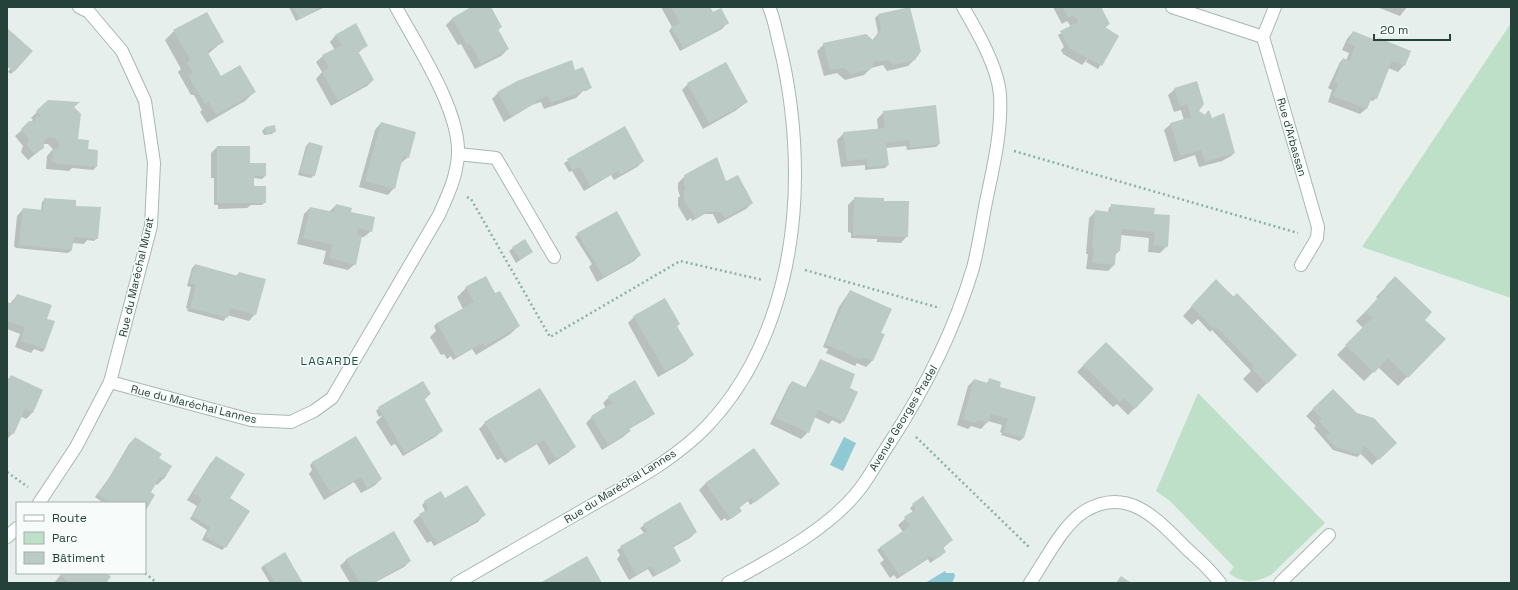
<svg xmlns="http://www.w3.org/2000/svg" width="1518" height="590" viewBox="0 0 1518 590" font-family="'Space Grotesk',sans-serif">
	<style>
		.green { fill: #bfe0c8 }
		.water { fill: #8ec9d4 }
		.shadow { fill: #0003 }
		.building { fill: #bbcac4 }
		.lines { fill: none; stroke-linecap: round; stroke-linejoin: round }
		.minor-casing { stroke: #a8b8b2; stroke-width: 14 }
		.path { stroke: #86b3a5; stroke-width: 2.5; stroke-dasharray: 2 3; stroke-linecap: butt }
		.minor { stroke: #fff; stroke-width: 12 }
		.labels { text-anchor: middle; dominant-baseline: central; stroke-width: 3; stroke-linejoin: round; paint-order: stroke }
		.street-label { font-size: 11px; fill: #24423a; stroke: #f7fbf9 }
		.neighbourhood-label { font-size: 12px; letter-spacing: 1px; fill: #1f5548; stroke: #f7fbf9 }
	</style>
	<rect width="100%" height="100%" fill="#e6efeb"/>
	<!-- green -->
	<g class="green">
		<polygon points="1511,23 1511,298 1362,247"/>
		<path d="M1198,393L1325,523L1271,575C1256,583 1243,584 1229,573L1234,567L1170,501L1156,491Z"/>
	</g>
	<!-- water -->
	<g class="water">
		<polygon points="844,437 856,443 843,471 830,465"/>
		<polygon points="945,571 946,573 954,573 955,576 952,583 925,583"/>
	</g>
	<!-- shadow -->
	<g class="shadow">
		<polygon points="289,7 325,7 296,21"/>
		<polygon points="473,7 490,7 501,27 498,30 508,49 501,56 475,69 461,44 458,45 446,25 452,19"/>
		<polygon points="661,7 709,7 713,14 728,22 722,29 680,51 669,31 672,27"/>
		<polygon points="1053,7 1102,7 1101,10 1109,24 1105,28 1118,36 1098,69 1086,62 1088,58 1082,65 1063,54 1061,50 1064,47 1058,35 1071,27 1067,21 1062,24"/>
		<polygon points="1377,7 1407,7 1400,16"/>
		<polygon points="909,8 915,59 908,66 887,71 883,65 871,68 864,75 845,80 837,73 824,76 817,51 824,44 872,41 878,33 875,18 878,15"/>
		<polygon points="7,29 31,52 11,74 8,72 11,68 9,67 7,70"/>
		<polygon points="174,31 222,42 208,54 221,77 254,92 245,101 207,123 200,112 202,110 194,95 191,95 178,72 181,69 165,40"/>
		<polygon points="1353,32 1404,65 1398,72 1388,68 1376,98 1373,101 1370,100 1367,108 1360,114 1328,102 1332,90 1328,88 1340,62 1343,59 1346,61 1349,53 1342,50 1347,39"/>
		<polygon points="336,35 367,45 358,53 373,80 367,86 331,106 316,79 322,72 316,62 323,56 335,50 330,42"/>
		<polygon points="575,71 590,88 585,92 586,91 583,91 576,98 544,109 541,102 532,105 504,122 492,99 498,93"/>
		<polygon points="688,84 747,102 735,111 703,129 682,90"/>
		<polygon points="1175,89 1204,116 1208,111 1211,119 1234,153 1231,156 1222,161 1199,167 1195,155 1174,162 1164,130 1171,124 1184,120 1181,110 1174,112 1168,95"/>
		<polygon points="74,107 77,140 96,167 93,170 72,168 69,171 46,169 47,156 53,149 48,144 43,144 43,148 28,160 21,152 23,146 15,136 33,120 31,118 37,112"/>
		<polygon points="884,112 939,144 936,147 907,150 906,146 886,148 888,165 885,168 865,170 865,165 841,167 837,140 844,133 878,130 877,119"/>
		<polygon points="381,123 408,157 401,163 394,188 388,195 359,187 375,130"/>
		<polygon points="265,128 275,131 272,134 264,135 262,131"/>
		<polygon points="625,128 643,161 637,167 614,180 611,175 584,191 572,171 569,172 564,163"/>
		<polygon points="309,143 314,175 311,178 298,175 306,146"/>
		<polygon points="217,147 249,164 265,176 262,179 253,178 254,187 265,202 262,205 251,205 247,208 218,209 218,205 214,205 214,178 211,178 211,153"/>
		<polygon points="716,159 725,180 752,203 746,209 718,224 713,214 704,214 692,221 691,218 687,221 678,206 678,198 680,196 678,190 678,183 685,176"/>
		<polygon points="855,198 907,236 901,243 877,242 877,239 851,238 851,233 848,232 848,205"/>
		<polygon points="45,199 97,238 94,241 87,240 84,244 72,243 72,250 68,253 16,248 14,246 17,216 23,209 41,211 42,202"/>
		<polygon points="336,205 350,212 371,231 364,237 361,237 355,264 348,270 323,264 326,251 297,244 304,214 310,208 329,212"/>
		<polygon points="1112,205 1153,215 1167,246 1160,253 1148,252 1149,238 1121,235 1119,251 1115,255 1114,265 1108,271 1086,269 1088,254 1086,254 1089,218 1096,211 1108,213 1109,208"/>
		<polygon points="578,234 640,255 634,261 597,282 589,267 592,264 575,237"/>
		<polygon points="524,240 532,252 516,263 509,251"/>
		<polygon points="195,265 236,276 239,273 255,314 249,321 227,315 224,321 187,311 188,309 186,308 191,287 187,286 192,268"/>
		<polygon points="1395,278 1424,320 1444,339 1398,386 1378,367 1364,381 1337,355 1363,328 1356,321 1378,299 1376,297"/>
		<polygon points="1216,280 1295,355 1257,393 1243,379 1251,371 1212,330 1210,332 1198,319 1192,325 1183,316"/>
		<polygon points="466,288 495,294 519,326 509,335 476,355 472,349 453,360 451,356 447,359 444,354 441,355 430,337 436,331 434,326 437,323 463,309 457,297"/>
		<polygon points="850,291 872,361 866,367 857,363 855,366 826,353 828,349 823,347 839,307"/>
		<polygon points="17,295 46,320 45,349 42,352 34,349 31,353 15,347 20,334 7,329 7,303 10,304"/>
		<polygon points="634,317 676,326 692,355 686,361 658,377 628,323"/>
		<polygon points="1106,343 1153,389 1128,415 1117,404 1113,407 1077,372"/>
		<polygon points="821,360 843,421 840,424 832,420 829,424 814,417 808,432 801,439 770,424 789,385 792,382 805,388"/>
		<polygon points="11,376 42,390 32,413 26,419 20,416 13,433 7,439 7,380"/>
		<polygon points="990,379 999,387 1035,398 1023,438 1020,441 1001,435 1002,433 1000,432 1002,425 988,421 981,429 971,426 968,429 957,425 968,386 974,380 986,384"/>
		<polygon points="1333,390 1357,414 1396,442 1372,465 1361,454 1357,457 1333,450 1314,428 1316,426 1306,416"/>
		<polygon points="430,394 424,400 442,431 435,437 403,456 395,444 391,446 376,422 383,415 379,417 376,411 379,408"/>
		<polygon points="609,397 650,417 629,429 630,431 623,437 602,450 586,423 592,417 606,408 603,403"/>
		<polygon points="485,423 574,447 568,453 549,465 537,444 505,463 501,458 497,460 479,429"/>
		<polygon points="135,438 158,459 171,466 163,479 157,485 155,484 150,492 145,510 145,503 104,503 95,497 109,478 129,444"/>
		<polygon points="216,457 228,498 225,547 222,550 202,540 207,530 190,519 197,506 187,500 210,464"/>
		<polygon points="313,462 381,479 374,486 361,493 354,482 324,500 309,474 312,470 310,465"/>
		<polygon points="705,484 776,486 750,505 748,501 739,508 738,514 727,521 725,518 721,521 699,490"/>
		<polygon points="444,498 484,515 478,522 434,546 431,541 427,543 413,521 425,511 422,505 425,502"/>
		<polygon points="913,505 952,540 943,548 942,555 930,563 928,559 897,579 894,575 890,578 880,563 884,560 877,550 903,532 898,525 913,512 910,508"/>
		<polygon points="654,518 696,532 690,538 672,548 680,561 677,564 653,577 648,569 629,580 617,559 620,555 617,550 644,533 640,528"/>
		<polygon points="394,533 410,561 404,567 374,583 350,583 340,566 346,560"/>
		<polygon points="264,565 302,583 270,583 261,568"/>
		<polygon points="62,573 104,573 105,583 56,583 55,582"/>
	</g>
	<!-- building -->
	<g class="building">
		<polygon points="293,7 321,7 300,19"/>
		<polygon points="471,7 491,7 502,27 498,29 509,49 481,64 470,43 467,45 452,18"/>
		<polygon points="671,7 710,7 713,12 721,8 729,23 684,49 671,27 680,23"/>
		<polygon points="910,7 921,51 915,60 893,65 889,60 874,62 871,69 851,74 844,68 830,70 823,43 866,34 874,41 881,29 878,14"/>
		<polygon points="1063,7 1103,7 1102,9 1110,24 1105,27 1119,36 1102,66 1069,48 1060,31 1078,22 1074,15 1068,18"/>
		<polygon points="207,12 224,42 207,51 221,76 240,65 256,92 216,115 209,102 205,104 188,76 193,73 187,62 190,60 173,30"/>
		<polygon points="356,23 368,46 358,51 374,80 338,101 322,72 329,68 322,55 342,45 335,35"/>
		<polygon points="7,28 33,51 14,72 7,65"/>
		<polygon points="1353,31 1378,41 1379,38 1411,51 1405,66 1392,61 1377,99 1372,97 1367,109 1333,96 1338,84 1334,82 1343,58 1350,61 1355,46 1348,43"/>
		<polygon points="572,60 575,70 583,67 592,88 551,103 548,96 535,101 536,103 511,116 497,92 517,81"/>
		<polygon points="726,62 748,102 709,123 687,83"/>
		<polygon points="1197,81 1204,104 1199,111 1205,115 1209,110 1212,118 1224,113 1235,153 1205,162 1201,150 1180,156 1170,123 1191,117 1187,104 1180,107 1174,88"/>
		<polygon points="48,100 80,102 74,107 81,114 78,139 89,140 88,149 98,150 97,167 52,163 53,149 58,149 59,143 55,138 48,137 44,141 44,148 35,154 27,146 29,139 21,129 29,121 35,122 36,116 41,117 36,111"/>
		<polygon points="936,105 940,144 910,148 909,140 886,143 889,165 868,167 867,159 847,161 843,132 885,128 883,111"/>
		<polygon points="381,122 416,132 409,158 403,156 395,189 365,181"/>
		<polygon points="275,125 276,132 266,133 265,127"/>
		<polygon points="625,126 644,161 620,175 618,171 590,186 580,167 572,170 567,159"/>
		<polygon points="309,142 323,146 315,176 300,172"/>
		<polygon points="217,146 250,146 250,163 266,163 266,176 254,176 254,186 266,186 266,203 217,203"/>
		<polygon points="717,157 726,181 738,175 753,203 725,218 721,212 708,212 696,219 684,200 684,190 686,190 684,184 684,175"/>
		<polygon points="854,197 884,198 884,201 909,201 908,237 853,235"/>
		<polygon points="44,198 76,200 76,206 101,207 98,239 74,237 72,250 19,245 23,208 43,210"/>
		<polygon points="336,204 352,208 351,212 375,217 372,232 358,228 357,235 362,236 356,265 329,258 332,245 303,238 310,207 334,212"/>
		<polygon points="1111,204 1155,208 1154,214 1170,215 1168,247 1153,245 1155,232 1122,229 1120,251 1116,251 1115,265 1092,263 1094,248 1092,248 1095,210 1111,212"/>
		<polygon points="617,211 641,255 604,277 577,233"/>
		<polygon points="525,239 533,252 520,260 512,247"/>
		<polygon points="195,264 238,276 239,272 266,279 256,315 230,308 228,318 190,308 196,285 190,283"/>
		<polygon points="486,276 495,293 500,291 520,326 485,346 483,343 456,357 437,323 474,302 465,287"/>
		<polygon points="1395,276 1432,312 1425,320 1446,339 1408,378 1388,358 1374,373 1345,345 1372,318 1365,312 1386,289 1385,287"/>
		<polygon points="1216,279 1233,297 1237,293 1297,355 1267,384 1252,369 1254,366 1216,327 1214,329 1191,306"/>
		<polygon points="850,290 892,309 881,333 885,334 873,361 863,357 862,360 825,344"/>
		<polygon points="17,294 52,305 47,319 55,321 45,349 21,341 25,327 8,322 7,325 7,302 13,304"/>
		<polygon points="665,298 680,324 677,326 694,355 665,371 633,316"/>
		<polygon points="1106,342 1154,389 1135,409 1124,398 1120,402 1083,365"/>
		<polygon points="820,359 855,374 850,388 858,392 844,422 818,410 809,433 775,418 792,381 807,388"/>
		<polygon points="11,375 43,390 33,413 25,409 14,434 7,431 7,384"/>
		<polygon points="989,378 1001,382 1000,387 1036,397 1024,438 1004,432 1008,419 991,414 988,423 978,420 975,423 963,419 974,379 988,383"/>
		<polygon points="635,380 655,414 629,429 631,431 608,445 591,416 612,403 608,396"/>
		<polygon points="423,381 431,394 424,398 443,431 405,453 378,407"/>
		<polygon points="540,388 576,447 556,459 544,440 508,461 484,422"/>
		<polygon points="1333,389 1357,413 1374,418 1397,443 1379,460 1364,445 1361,455 1336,447 1326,437 1330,433 1319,421 1322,419 1312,409"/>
		<polygon points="356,436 382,479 367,488 361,477 331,494 312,462"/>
		<polygon points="135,437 162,454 159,458 172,466 164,479 160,477 151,492 155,495 145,512 145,503 112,503 98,495"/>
		<polygon points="754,448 780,484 754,503 751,498 739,507 742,511 731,519 705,483"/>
		<polygon points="216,456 245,474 230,498 250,511 226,548 205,537 210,527 192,516 202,499 193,493"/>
		<polygon points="467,485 486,515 437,544 419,514 428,509 424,501 441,491 445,498"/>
		<polygon points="923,496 953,540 943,547 946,552 934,560 931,556 900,576 880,547 910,526 904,517 916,509 912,504"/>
		<polygon points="680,502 697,532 673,546 681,561 656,575 651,566 636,575 620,546 647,531 643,524"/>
		<polygon points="394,531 411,561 373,583 360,583 346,559"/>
		<polygon points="285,552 297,573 303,583 275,583 264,565"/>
		<polygon points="587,556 602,583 540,583"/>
		<polygon points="62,573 106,573 111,577 106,583 70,583 60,575"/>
		<polygon points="1121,576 1131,583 1116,583"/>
	</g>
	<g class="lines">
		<!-- minor casing -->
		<g class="minor-casing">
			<g id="minor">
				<polyline points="1172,7 1263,37"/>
				<polyline points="1275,7 1263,37 1318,227 1317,238 1301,265"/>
				<polyline points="458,154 496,158 554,257"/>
				<path d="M110,382L251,420L291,422L314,411L332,398L439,215C448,195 457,176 458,154C460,110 417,46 396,7"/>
				<polyline points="39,503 76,447 110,382 151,226 154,163 145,101 122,51 89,12 79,7"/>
				<polyline points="7,537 17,528"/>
				<path d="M457,583C502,557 547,531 592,505C632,482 676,459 708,425C770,359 795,264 795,175C795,129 790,87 779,43C776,31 774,18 769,7"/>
				<path d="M728,583C771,559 828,530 859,490C870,476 879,459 889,444C925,389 954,331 973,268C979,245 982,221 987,197C994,164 1002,129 1000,95C998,67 977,31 963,7"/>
				<path d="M1030,583C1045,561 1063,524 1085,511C1128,485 1158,520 1186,548C1198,559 1211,570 1220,583"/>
				<polyline points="1280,583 1329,535"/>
			</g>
		</g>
		<!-- path -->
		<g class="path">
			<polyline points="1014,151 1298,233"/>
			<polyline points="467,197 471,199 550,337 680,261 763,280"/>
			<polyline points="805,270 940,308"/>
			<polyline points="916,437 1030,548"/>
			<polyline points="7,472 28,487"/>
			<polyline points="145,573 157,583"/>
		</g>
		<!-- minor -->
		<use href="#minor" class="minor"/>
	</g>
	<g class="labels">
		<!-- street labels -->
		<g class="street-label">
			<text transform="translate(1292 137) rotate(74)">Rue d'Arbassan</text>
			<text transform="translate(136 277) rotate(-77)">Rue du Maréchal Murat</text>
			<text transform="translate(194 404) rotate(14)">Rue du Maréchal Lannes</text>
			<text transform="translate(903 418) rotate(-59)">Avenue Georges Pradel</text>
			<text transform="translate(620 486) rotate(-32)">Rue du Maréchal Lannes</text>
		</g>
		<!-- neighbourhood labels -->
		<g class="neighbourhood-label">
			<text x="330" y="361">LAGARDE</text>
		</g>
	</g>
	<!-- border -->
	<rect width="1518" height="590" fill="none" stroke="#24423a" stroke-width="16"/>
	<!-- legend -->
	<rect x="16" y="502" width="130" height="72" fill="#f7fbf9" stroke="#a3b1ad"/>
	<rect x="24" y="515" width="20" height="6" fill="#ffffff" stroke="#a3b1ad"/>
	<text x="52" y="522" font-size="12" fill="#24423a">Route</text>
	<rect x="24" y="532" width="20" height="12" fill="#bfe0c8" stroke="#a3b1ad"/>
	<text x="52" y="542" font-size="12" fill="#24423a">Parc</text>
	<rect x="24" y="552" width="20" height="12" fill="#bbcac4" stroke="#a3b1ad"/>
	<text x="52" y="562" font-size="12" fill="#24423a">Bâtiment</text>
	<!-- scale -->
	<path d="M1374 34v6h76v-6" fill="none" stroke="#24423a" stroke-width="2"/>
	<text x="1380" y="34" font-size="12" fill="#24423a" stroke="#f7fbf9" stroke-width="3" paint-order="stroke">20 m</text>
</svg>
